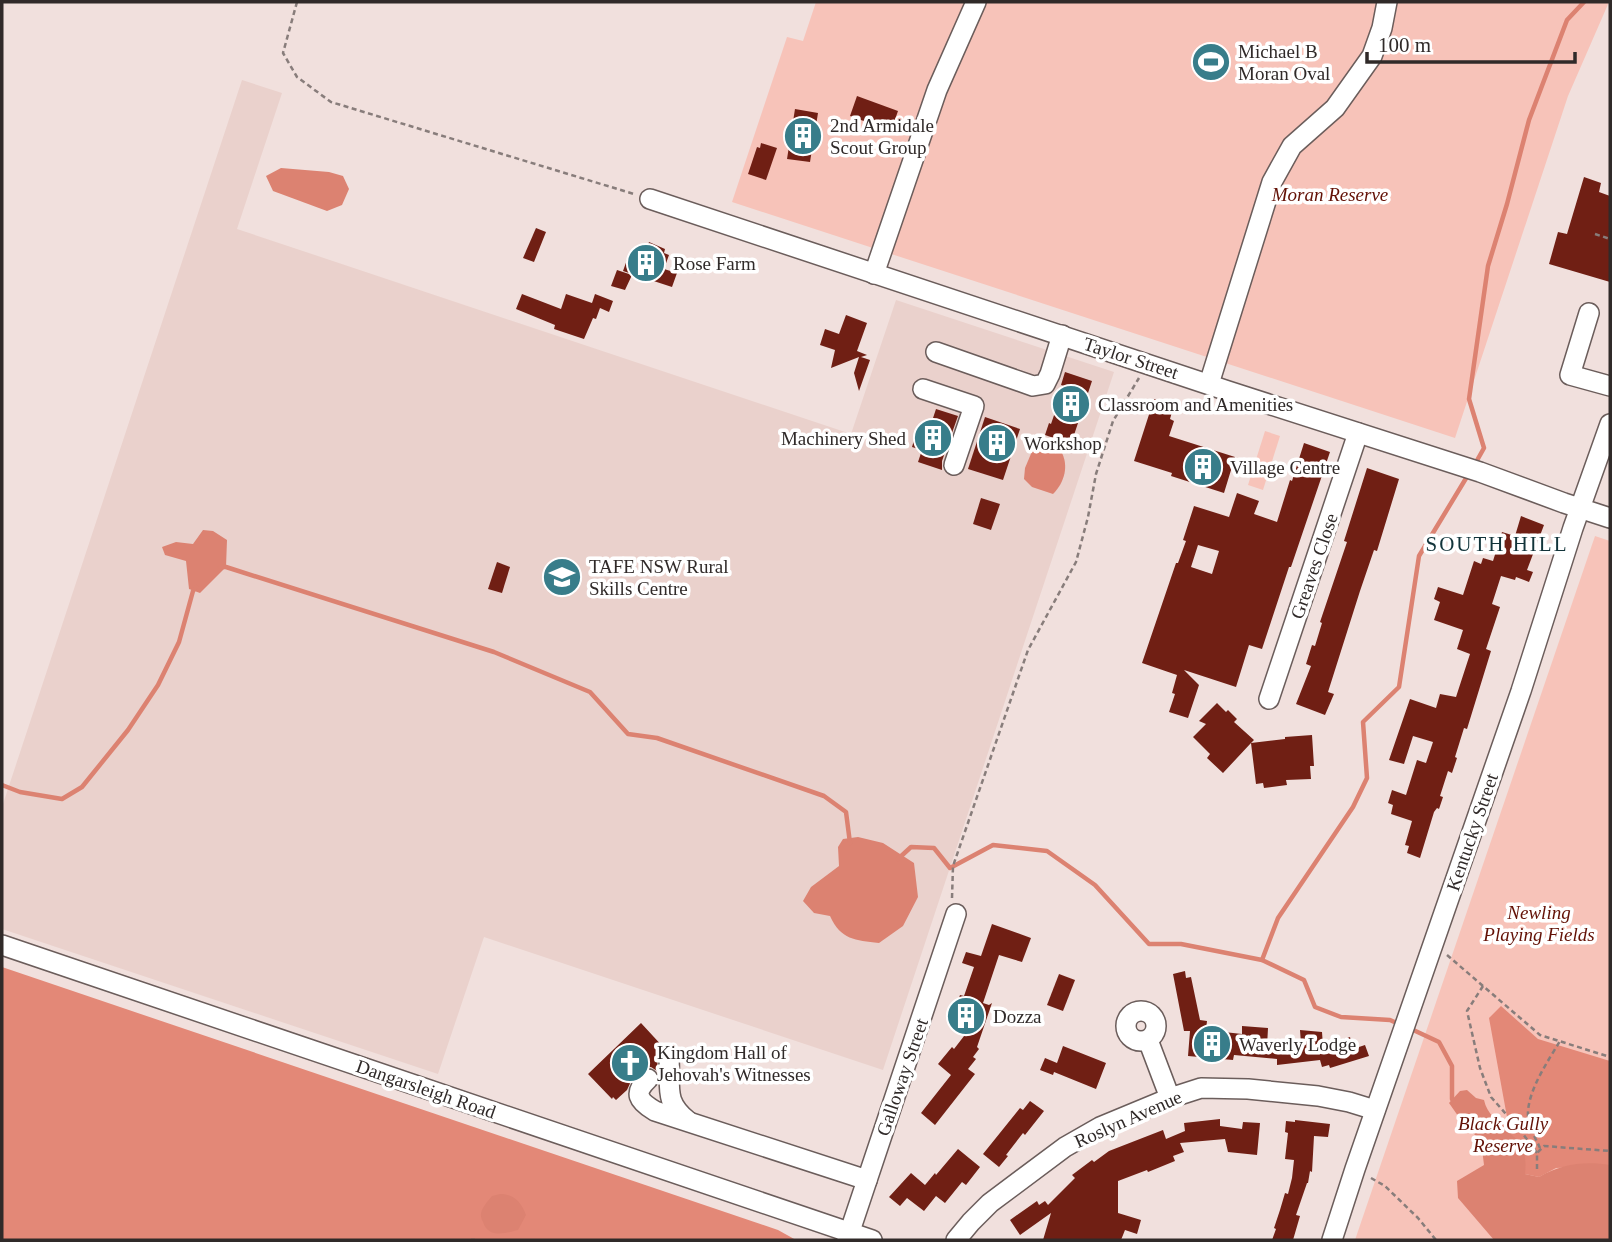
<svg xmlns="http://www.w3.org/2000/svg" width="1612" height="1242" viewBox="0 0 1612 1242" font-family="'Times New Roman',serif">
	<style>
		.built { fill: #ead1cc }
		.green { fill: #f7c3b9 }
		.forest { fill: #e38877 }
		.water { fill: #dc8271 }
		.lines { fill: none; stroke-linecap: round; stroke-linejoin: round }
		.stream { stroke: #dc8271; stroke-width: 4.5 }
		.building { fill: #701f14; fill-rule: evenodd }
		.minor-casing { stroke: #6b5d5b; stroke-width: 22 }
		.path { stroke: #887d7b; stroke-width: 2.5; stroke-dasharray: 5 3.5; stroke-linecap: butt }
		.minor { stroke: #fff; stroke-width: 19 }
		.labels { text-anchor: middle; dominant-baseline: central; stroke-width: 7; stroke-linejoin: round; paint-order: stroke }
		.poi-label { font-size: 19px; fill: #302a29; stroke: #fff; text-anchor: start }
		.park-label { font-size: 19px; font-style: italic; fill: #631106; stroke: #fff }
		.street-label { font-size: 19px; fill: #302a29; stroke: #fff }
		.neighbourhood-label { font-size: 21px; letter-spacing: 2px; fill: #12343a; stroke: #fff }
	</style>
	<rect width="100%" height="100%" fill="#f1e0dd"/>
	<!-- built -->
	<polygon class="built" points="242,80 282,93 237,229 851,434 896,300 1114,372 883,1070 484,937 438,1074 2,929 2,807"/>
	<!-- green -->
	<g class="green">
		<polygon points="816,2 1609,2 1568,96 1455,438 732,202 787,37 803,41"/>
		<polygon points="1265,431 1280,436 1263,490 1248,485"/>
		<polygon points="1595,536 1610,541 1610,1240 1355,1240"/>
	</g>
	<!-- forest -->
	<g class="forest">
		<polygon points="2,967 778,1230 796,1240 2,1240"/>
		<polygon points="1501,1006 1538,1039 1610,1061 1610,1165 1556,1168 1539,1177 1525,1174 1509,1128 1489,1018"/>
	</g>
	<!-- water -->
	<g class="water">
		<polygon points="281,168 329,172 343,176 349,189 342,205 327,211 273,191 266,176"/>
		<path d="M1044,445L1061,451C1069,465 1065,482 1053,494L1032,487L1024,479L1025,468L1033,449Z"/>
		<polygon points="203,530 213,531 227,540 226,567 200,593 189,589 186,561 165,555 162,547 176,542 193,544"/>
		<path d="M858,837L883,843L914,863L918,897L903,926L879,943C855,940 841,940 830,916L814,913L803,901L811,887L839,866L838,847L843,839Z"/>
		<path d="M1467,1090L1476,1098L1484,1100C1487,1114 1497,1121 1509,1128C1512,1139 1515,1135 1520,1143C1526,1150 1526,1165 1525,1174L1539,1177C1562,1164 1584,1161 1610,1165V1240H1494L1458,1198L1457,1181L1484,1165L1481,1141L1463,1123L1449,1103L1460,1091Z"/>
		<path d="M500,1194C514,1194 521,1202 526,1215L518,1230C504,1234 488,1238 483,1222C482,1220 481,1218 481,1216C480,1209 488,1201 492,1196Z"/>
	</g>
	<g class="lines">
		<!-- stream -->
		<g class="stream">
			<polyline points="1475,464 1484,448 1469,399 1488,266 1507,204 1529,120 1567,20 1584,2"/>
			<polyline points="220,567 226,567 494,652 590,692 628,734 657,738 824,796 846,812 850,843"/>
			<polyline points="2,785 20,792 62,799 82,787 128,730 158,685 179,642 193,591 196,587"/>
			<polyline points="898,859 911,847 934,848 950,868 993,845 1047,851 1095,885 1149,944 1181,944 1262,960 1304,980 1315,1007 1341,1017 1390,1020 1401,1025"/>
			<polyline points="1262,960 1278,918 1353,807 1367,778 1363,722 1399,687 1419,556 1468,475"/>
			<polyline points="1409,1028 1439,1042 1452,1066 1452,1099 1455,1104"/>
		</g>
	</g>
	<!-- building -->
	<g class="building">
		<polygon points="857,96 898,111 891,131 850,116"/>
		<polygon points="795,109 818,113 810,162 787,159"/>
		<polygon points="761,143 777,148 766,180 748,174 757,147 760,148"/>
		<polygon points="1584,177 1601,183 1599,192 1610,196 1610,282 1549,264 1558,232 1567,234"/>
		<polygon points="536,228 546,232 534,262 523,258"/>
		<polygon points="649,242 665,249 664,253 669,255 664,269 677,273 672,287 623,271 629,254 643,259"/>
		<polygon points="617,270 632,275 625,290 611,286"/>
		<polygon points="522,294 561,309 566,294 592,303 595,294 613,301 609,312 600,308 596,319 593,318 584,339 554,329 555,325 516,309"/>
		<polygon points="846,315 867,323 857,351 867,355 861,357 870,360 859,391 854,373 859,357 831,368 835,350 820,345 825,329 839,334"/>
		<polygon points="1065,372 1092,381 1071,444 1045,435 1049,423 1051,424 1064,386 1061,385"/>
		<polygon points="1154,399 1174,405 1170,419 1174,421 1169,436 1235,457 1224,493 1171,476 1172,473 1134,461"/>
		<polygon points="936,409 958,416 942,461 942,470 918,462 922,450 912,447 918,427 929,430"/>
		<polygon points="985,417 1020,429 1003,480 968,469"/>
		<path d="M1304,443L1330,452L1291,567H1289L1262,649L1249,645L1236,687L1184,670L1199,685L1188,718L1169,712L1175,694L1172,693L1177,675L1142,663L1176,563H1178L1186,541L1183,540L1194,506L1229,517L1237,493L1259,501L1254,514L1277,522L1290,480L1292,481ZM1198,545L1219,551L1212,574L1191,567Z"/>
		<polygon points="1367,468 1399,479 1377,551 1374,550 1360,591 1328,692 1334,694 1325,715 1296,704 1311,666 1306,664 1312,645 1315,646 1322,623 1320,622 1347,542 1344,541"/>
		<polygon points="981,498 1000,504 991,530 973,524"/>
		<polygon points="1521,516 1544,525 1527,570 1533,572 1529,582 1516,577 1515,580 1501,576 1492,604 1500,607 1486,649 1491,651 1467,729 1464,728 1455,757 1457,758 1452,773 1448,771 1440,796 1443,797 1439,809 1437,808 1434,812 1420,858 1407,853 1409,846 1405,845 1412,821 1391,814 1393,805 1388,803 1392,790 1406,795 1417,760 1426,763 1433,742 1413,736 1404,764 1389,760 1410,699 1436,708 1440,694 1456,697 1470,654 1457,649 1463,630 1434,620 1440,602 1434,599 1438,587 1463,595 1474,561 1481,564 1483,558 1493,561 1502,532 1515,536"/>
		<polygon points="497,562 510,567 502,593 488,589"/>
		<polygon points="1217,703 1226,712 1228,710 1237,719 1234,722 1254,740 1251,743 1285,739 1285,737 1312,735 1314,766 1310,766 1311,779 1286,780 1287,785 1264,788 1263,783 1256,784 1251,743 1223,773 1207,758 1210,754 1193,737 1206,724 1199,721"/>
		<polygon points="992,924 1031,938 1022,962 999,955 983,1003 989,1005 992,1003 977,1047 979,1049 973,1057 976,1059 968,1069 975,1074 935,1125 921,1113 951,1075 938,1064 952,1047 954,1049 971,1027 952,1020 960,995 964,996 974,967 962,963 966,952 981,956"/>
		<polygon points="1185,971 1186,978 1191,977 1200,1020 1207,1021 1206,1030 1242,1034 1242,1026 1268,1028 1267,1047 1301,1044 1300,1030 1322,1032 1323,1046 1350,1037 1353,1049 1365,1045 1369,1056 1330,1068 1329,1065 1322,1067 1320,1060 1277,1065 1277,1059 1234,1055 1233,1060 1188,1056 1190,1031 1184,1031 1173,974"/>
		<polygon points="1059,974 1075,980 1063,1011 1047,1005"/>
		<polygon points="641,1023 665,1049 658,1055 657,1071 651,1067 644,1068 633,1077 627,1090 616,1100 613,1097 612,1099 588,1074"/>
		<polygon points="1063,1046 1106,1063 1096,1089 1054,1072 1053,1075 1040,1070 1045,1058 1057,1063"/>
		<polygon points="1030,1101 1044,1111 1025,1135 1023,1133 1006,1155 1008,1156 999,1167 983,1154 1020,1108 1023,1110"/>
		<polygon points="1220,1119 1220,1126 1242,1129 1243,1122 1260,1123 1257,1155 1228,1152 1225,1139 1180,1143 1184,1152 1173,1156 1175,1161 1148,1172 1147,1170 1118,1181 1118,1213 1141,1220 1137,1234 1125,1230 1121,1240 1043,1240 1051,1213 1020,1235 1010,1220 1037,1201 1039,1205 1045,1201 1048,1205 1075,1178 1072,1175 1092,1160 1094,1162 1109,1151 1163,1130 1166,1139 1185,1131 1184,1123"/>
		<polygon points="1295,1120 1330,1124 1328,1137 1314,1136 1312,1172 1310,1171 1308,1183 1307,1183 1296,1215 1300,1216 1293,1240 1272,1240 1276,1229 1274,1228 1280,1210 1285,1193 1288,1194 1292,1178 1294,1160 1285,1159 1288,1133 1285,1132 1286,1121 1295,1122"/>
		<polygon points="958,1149 980,1167 966,1185 962,1182 945,1203 936,1196 924,1211 907,1198 900,1206 889,1197 911,1173 925,1185 935,1173 936,1175"/>
	</g>
	<g class="lines">
		<!-- minor casing -->
		<g class="minor-casing">
			<g id="minor">
				<polyline points="650,199 1228,391 1480,472 1564,503 1610,518"/>
				<polyline points="874,274 937,90 976,2"/>
				<polyline points="1589,313 1570,375 1610,386"/>
				<polyline points="936,352 1033,386 1045,384 1050,374 1062,335"/>
				<polyline points="1209,384 1272,182 1292,146 1335,108 1372,56 1382,28 1387,2"/>
				<polyline points="923,389 974,406 954,465"/>
				<polyline points="1269,699 1358,433"/>
				<polyline points="2,945 872,1240"/>
				<circle cx="1141" cy="1026" r="15"/>
				<polyline points="1148,1040 1170,1098"/>
				<path d="M669,1060C671,1087 663,1101 688,1121"/>
				<path d="M648,1079C633,1093 638,1101 655,1111L867,1180"/>
				<polyline points="847,1240 956,914"/>
				<polyline points="956,1240 971,1222 990,1203 1065,1147 1100,1127 1170,1098 1201,1088 1248,1089 1318,1096 1349,1102 1375,1110"/>
				<polyline points="1332,1240 1355,1169 1521,691 1573,528 1610,424"/>
			</g>
		</g>
		<!-- path -->
		<g class="path">
			<polyline points="297,2 283,53 297,77 331,102 634,194"/>
			<polyline points="1595,234 1610,239"/>
			<polyline points="952,898 953,866 1028,650 1076,562 1088,517 1096,474 1113,421 1139,378"/>
			<polyline points="1447,955 1540,1035 1610,1057"/>
			<polyline points="1483,986 1467,1011 1480,1068 1491,1097 1520,1130 1537,1153"/>
			<path d="M1540,1148C1535,1137 1527,1124 1528,1112C1529,1089 1548,1061 1560,1041"/>
			<polyline points="1537,1169 1537,1153 1544,1146 1610,1151"/>
			<polyline points="1371,1178 1385,1186 1418,1218 1436,1240"/>
			<polyline points="471,1240 475,1240"/>
		</g>
		<!-- minor -->
		<use href="#minor" class="minor"/>
	</g>
	<!-- icons -->
	<defs>
		<g id="stadium-disc" transform="scale(2.0125)"><circle r="9.5" fill="#387d8a" stroke="#fff"/><path d="M0-5a6.5 5 0 1 0 0 10a6.5 5 0 1 0 0-10ZM-3.5-1.8h7v3.6h-7Z" fill="#fff"/></g>
		<g id="building-disc" transform="scale(2.0125)"><circle r="9.5" fill="#387d8a" stroke="#fff"/><path d="M-4-6H4V6H1V3H-1V6H-4ZM-2.5-4.3h1.7v1.8h-1.7ZM.8-4.3h1.7v1.8H.8ZM-2.5-1h1.7V.8h-1.7ZM.8-1h1.7V.8H.8Z" fill="#fff"/></g>
		<g id="university-disc" transform="scale(2.0125)"><circle r="9.5" fill="#387d8a" stroke="#fff"/><path d="M0-5L7-2L0 1L-7-2ZM-4 1L0 2.5L4 1V4Q0 6-4 4Z" fill="#fff"/></g>
		<g id="church-disc" transform="scale(2.0125)"><circle r="9.5" fill="#387d8a" stroke="#fff"/><path d="M-1.2-6h2.4v3.5h3.3v2.4h-3.3V6h-2.4V-.1h-3.3v-2.4h3.3Z" fill="#fff"/></g>
	</defs>
	<g fill-rule="evenodd">
		<use href="#stadium-disc" x="1211" y="62"/>
		<use href="#building-disc" x="803" y="136"/>
		<use href="#building-disc" x="646" y="263"/>
		<use href="#building-disc" x="1071" y="404"/>
		<use href="#building-disc" x="933" y="438"/>
		<use href="#building-disc" x="997" y="443"/>
		<use href="#building-disc" x="1203" y="467"/>
		<use href="#university-disc" x="562" y="577"/>
		<use href="#building-disc" x="966" y="1016"/>
		<use href="#building-disc" x="1212" y="1044"/>
		<use href="#church-disc" x="630" y="1063"/>
	</g>
	<g class="labels">
		<!-- poi labels -->
		<g class="poi-label">
			<text x="1238" y="51">Michael B<tspan x="1238" dy="22">Moran Oval</tspan></text>
			<text x="830" y="125">2nd Armidale<tspan x="830" dy="22">Scout Group</tspan></text>
			<text x="673" y="263">Rose Farm</text>
			<text x="1098" y="404">Classroom and Amenities</text>
			<text x="906" y="438" text-anchor="end">Machinery Shed</text>
			<text x="1024" y="443">Workshop</text>
			<text x="1230" y="467">Village Centre</text>
			<text x="589" y="566">TAFE NSW Rural<tspan x="589" dy="22">Skills Centre</tspan></text>
			<text x="993" y="1016">Dozza</text>
			<text x="1239" y="1044">Waverly Lodge</text>
			<text x="657" y="1052">Kingdom Hall of<tspan x="657" dy="22">Jehovah's Witnesses</tspan></text>
		</g>
		<!-- park labels -->
		<g class="park-label">
			<text x="1330" y="194">Moran Reserve</text>
			<text x="1539" y="912">Newling<tspan x="1539" dy="22">Playing Fields</tspan></text>
			<text x="1503" y="1123">Black Gully<tspan x="1503" dy="22">Reserve</tspan></text>
		</g>
		<!-- street labels -->
		<g class="street-label">
			<text transform="translate(1131 358) rotate(18)">Taylor Street</text>
			<text transform="translate(1314 566) rotate(-71)">Greaves Close</text>
			<text transform="translate(1472 832) rotate(-71)">Kentucky Street</text>
			<text transform="translate(902 1077) rotate(-71)">Galloway Street</text>
			<text transform="translate(426 1089) rotate(19)">Dangarsleigh Road</text>
			<text transform="translate(1128 1119) rotate(-24)">Roslyn Avenue</text>
		</g>
		<!-- neighbourhood labels -->
		<g class="neighbourhood-label">
			<text x="1497" y="544">SOUTH HILL</text>
		</g>
	</g>
	<!-- border -->
	<rect width="1612" height="1242" fill="none" stroke="#302a29" stroke-width="7"/>
	<!-- scale -->
	<path d="M1367 52v10h208v-10" fill="none" stroke="#302a29" stroke-width="3.5"/>
	<text x="1378" y="52" font-size="21" fill="#302a29" stroke="#ffffff" stroke-width="5" paint-order="stroke">100 m</text>
</svg>
